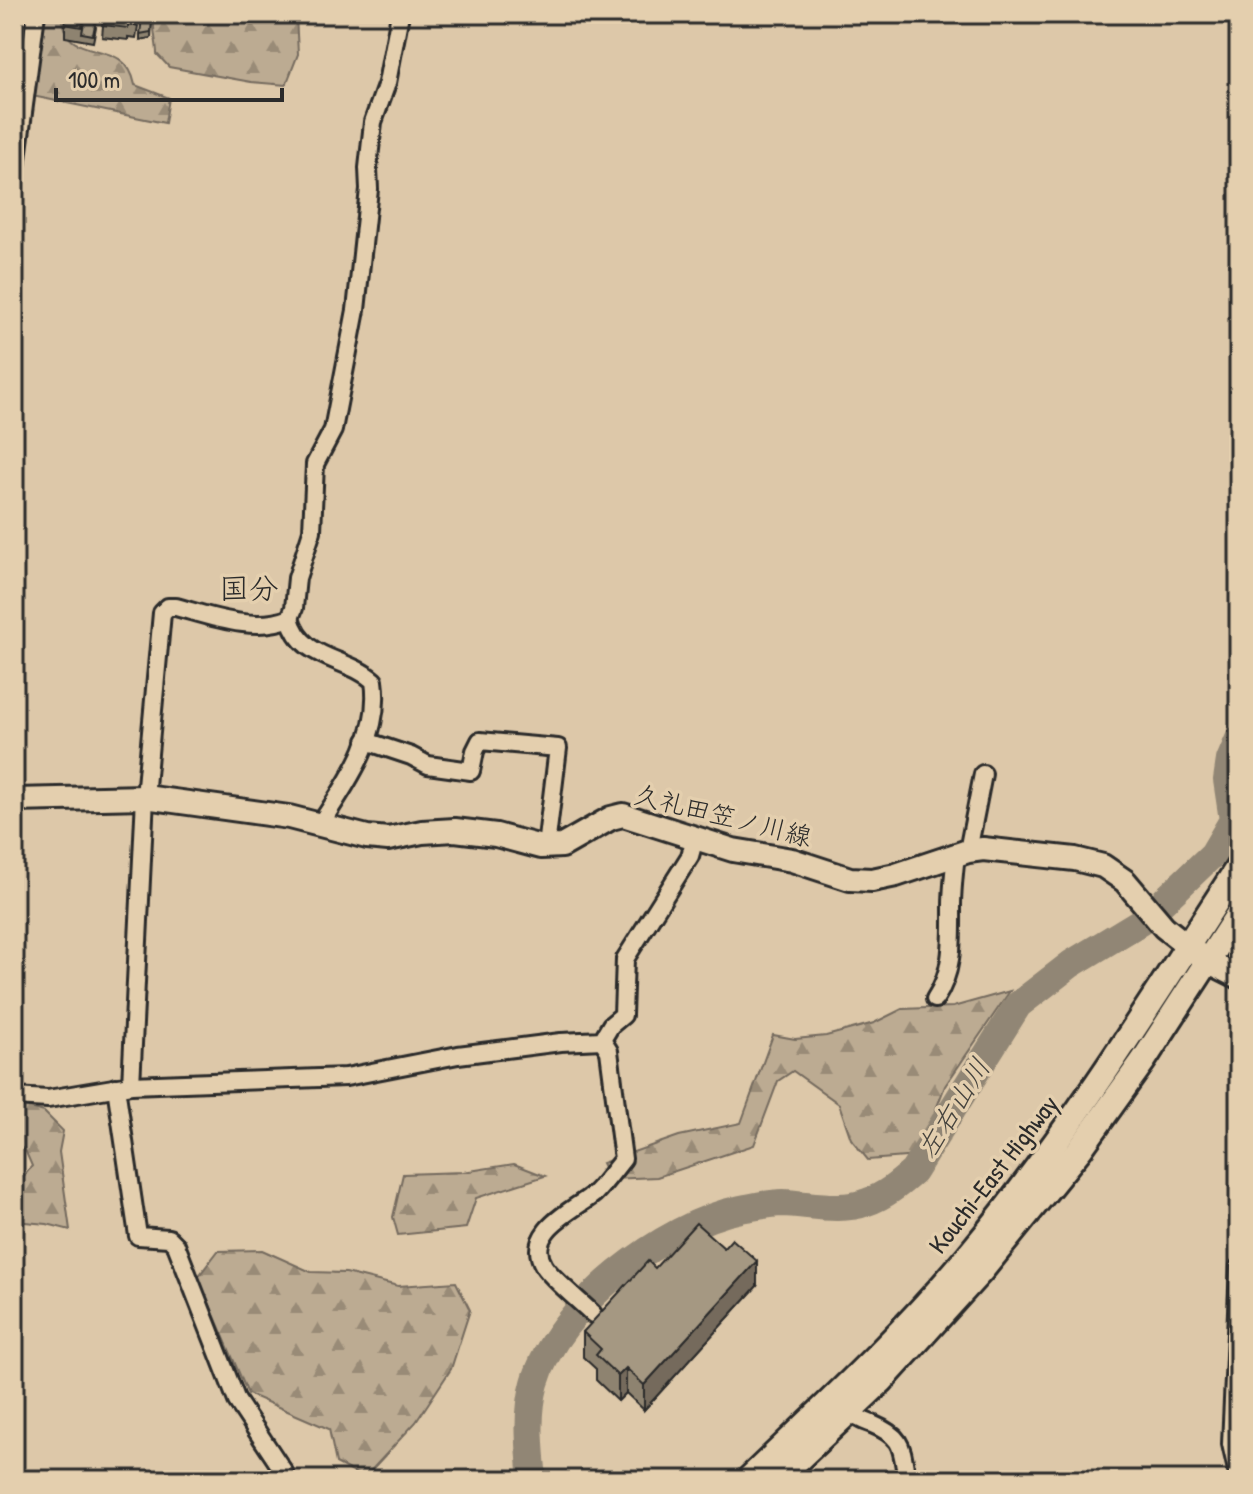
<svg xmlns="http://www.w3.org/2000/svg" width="1253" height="1494" viewBox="0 0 1253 1494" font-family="'Patrick Hand','Klee One',sans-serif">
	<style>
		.forest { fill: url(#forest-firs); stroke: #746b5e; stroke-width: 2 }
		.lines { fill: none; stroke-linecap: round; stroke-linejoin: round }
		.river { stroke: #918674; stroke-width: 28 }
		.minor-casing { stroke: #2b2b2b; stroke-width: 22 }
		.major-casing { stroke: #2b2b2b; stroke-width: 28 }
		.highway-casing { stroke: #2b2b2b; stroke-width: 30 }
		.minor { stroke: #e4cfae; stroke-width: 16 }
		.major { stroke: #e4cfae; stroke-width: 22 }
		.highway { stroke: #e4cfae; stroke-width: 24 }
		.wall { fill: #8e8370; stroke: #2b2b2b; stroke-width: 2 }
		.shaded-wall { fill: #746a5b; stroke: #2b2b2b; stroke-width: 2 }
		.building { fill: #a59882; stroke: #2b2b2b; stroke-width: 2 }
		.labels { text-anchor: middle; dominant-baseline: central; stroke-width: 7; stroke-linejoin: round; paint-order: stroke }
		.street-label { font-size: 26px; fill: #2b2b2b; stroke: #e4cfae }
		.water-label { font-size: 28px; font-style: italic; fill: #44423d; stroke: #e4cfae }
		.quarter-label { font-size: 30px; fill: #2b2b2b; stroke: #e4cfae }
	</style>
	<defs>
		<pattern id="forest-firs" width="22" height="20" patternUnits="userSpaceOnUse" patternTransform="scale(2)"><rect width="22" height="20" fill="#bcab92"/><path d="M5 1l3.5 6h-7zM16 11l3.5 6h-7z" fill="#998b77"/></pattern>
	</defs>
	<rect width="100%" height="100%" fill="#ddc8a9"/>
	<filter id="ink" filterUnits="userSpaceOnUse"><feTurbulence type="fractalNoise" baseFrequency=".0125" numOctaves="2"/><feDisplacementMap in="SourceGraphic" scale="16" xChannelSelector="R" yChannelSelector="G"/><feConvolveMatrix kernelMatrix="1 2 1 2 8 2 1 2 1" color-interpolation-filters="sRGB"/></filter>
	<g filter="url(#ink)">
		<!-- forest -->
		<g class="forest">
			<path d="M44,14H62C62,68 125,32 135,85L169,98L165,123L32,96Z"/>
			<path d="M155,14H296L298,54L286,85L251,82L169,67L157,54C157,40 151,27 155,14Z"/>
			<polygon points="1010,991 945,1086 918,1156 868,1160 851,1139 839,1104 793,1071 778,1081 754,1145 657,1177 610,1179 602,1163 679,1136 741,1123 773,1035 795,1039 826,1036 874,1023 902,1009 953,1007"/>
			<polygon points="14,1103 44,1112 63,1131 59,1152 70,1230 47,1224 14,1221 14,1183 19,1182 32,1166 25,1150 14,1143"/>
			<polygon points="514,1164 545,1176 476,1198 466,1228 398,1235 393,1217 403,1174 463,1172"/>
			<polygon points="262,1250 311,1272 346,1273 398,1286 456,1282 470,1310 451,1369 416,1422 364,1478 336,1463 329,1429 248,1394 198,1277 218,1251"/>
		</g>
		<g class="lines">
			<!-- river -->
			<path class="river" d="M533,1480C530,1448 526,1415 535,1383C557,1307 664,1224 741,1209C754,1207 769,1203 783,1203C809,1204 842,1212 867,1202C885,1196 899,1184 913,1172L1018,1005L1071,964L1145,919L1213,854L1233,820L1227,780L1230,760L1239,739"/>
			<!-- minor casing -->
			<g class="minor-casing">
				<g id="minor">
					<polyline points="14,181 36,14"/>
					<path d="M290,618C301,661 346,656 374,681C382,735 348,781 321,823"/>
					<polyline points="366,741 411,756 428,765 471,771 475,751 480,741 558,748 546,847"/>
					<polyline points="968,851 983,774"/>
					<path d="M935,999C954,971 952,939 952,906C952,889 954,872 956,855"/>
					<path d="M131,1085L145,797L162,613L168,607H176C210,616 255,633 290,618L294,608L297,578L312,531L315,464L333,430L356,310L369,189L368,168L373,122L387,83L400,14"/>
					<polyline points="116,1087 138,1236 169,1238 176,1245 237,1401 284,1472 283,1480"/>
					<polyline points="14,1097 48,1099 131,1085 346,1077 458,1055 561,1042 602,1040 611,1025 623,1015 625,959 690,856 695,838"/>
					<polyline points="1239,1267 1231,1444 1239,1479"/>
					<path d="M593,1314C581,1302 552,1279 544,1266C523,1231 575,1210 595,1193C605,1183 614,1170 623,1159L609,1051L602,1040"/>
					<path d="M850,1412C856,1418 864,1421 872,1424C905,1438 901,1448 907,1480"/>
				</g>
			</g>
			<!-- major casing -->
			<g class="major-casing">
				<polyline id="major" points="14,800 145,797 289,817 367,837 388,839 422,832 455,830 496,835 541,847 562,846 611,818 623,815 733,850 792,860 850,879 872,880 896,875 968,851 983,849 1075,859 1103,866 1125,881 1164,927 1188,946 1207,961 1239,977"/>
			</g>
			<!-- highway casing -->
			<g class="highway-casing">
				<g id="highway">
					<path d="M748,1480C823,1408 902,1336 969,1255C1070,1133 1154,998 1239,866"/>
					<polyline points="776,1480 882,1380 981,1271 1080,1149 1143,1061 1239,913"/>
				</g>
			</g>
			<!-- minor -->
			<use href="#minor" class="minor"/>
			<!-- major -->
			<use href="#major" class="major"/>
			<!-- highway -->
			<use href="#highway" class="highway"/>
		</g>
		<!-- wall -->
		<g class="wall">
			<polygon points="104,14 138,26 136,38 128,37 128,40 102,37"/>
			<polygon points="156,14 174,14 173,19 156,15"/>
			<polygon points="85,18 96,27 93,42 65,37 65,24"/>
			<polygon points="152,19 151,38 140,40 140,34"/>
			<polygon points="655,1268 757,1286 644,1410 626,1393 618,1401 596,1380 596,1369 583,1357 583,1332"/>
		</g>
		<!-- shaded-wall -->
		<g class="shaded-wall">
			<polygon points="757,1261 757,1286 644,1410 644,1385"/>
			<polygon points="626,1368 626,1393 618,1401 618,1376"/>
		</g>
		<!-- building -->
		<g class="building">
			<polygon points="67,14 85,14 82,27 65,24"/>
			<polygon points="104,14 138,14 136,25 128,24 128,28 102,25"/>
			<polygon points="85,18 96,20 93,35 82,33"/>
			<polygon points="142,18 152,19 151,32 140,34"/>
			<polygon points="696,1223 724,1248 732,1239 757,1261 644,1385 626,1368 618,1376 596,1355 601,1349 583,1332 648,1261 655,1268"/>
			<polygon points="182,1472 208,1475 207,1480 181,1480"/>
		</g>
	</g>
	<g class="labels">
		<!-- street labels -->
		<g class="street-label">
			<text transform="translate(723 815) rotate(14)">久礼田笠ノ川線</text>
			<text transform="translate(993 1174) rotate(-52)">Kouchi-East Highway</text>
		</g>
		<!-- water labels -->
		<g class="water-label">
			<text transform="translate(953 1108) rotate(-58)">左右山川</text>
		</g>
		<!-- quarter labels -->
		<g class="quarter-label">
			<text x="249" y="588">国分</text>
		</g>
	</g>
	<!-- margin -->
	<rect width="1253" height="1494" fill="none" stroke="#e4cfae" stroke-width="48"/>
	<rect x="24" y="24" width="1205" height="1446" fill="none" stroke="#2b2b2b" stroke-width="3" filter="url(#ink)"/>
	<!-- scale -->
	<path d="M56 88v12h226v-12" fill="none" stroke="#2b2b2b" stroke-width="4"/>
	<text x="68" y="88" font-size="24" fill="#2b2b2b" stroke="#e4cfae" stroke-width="6" paint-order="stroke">100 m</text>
</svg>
